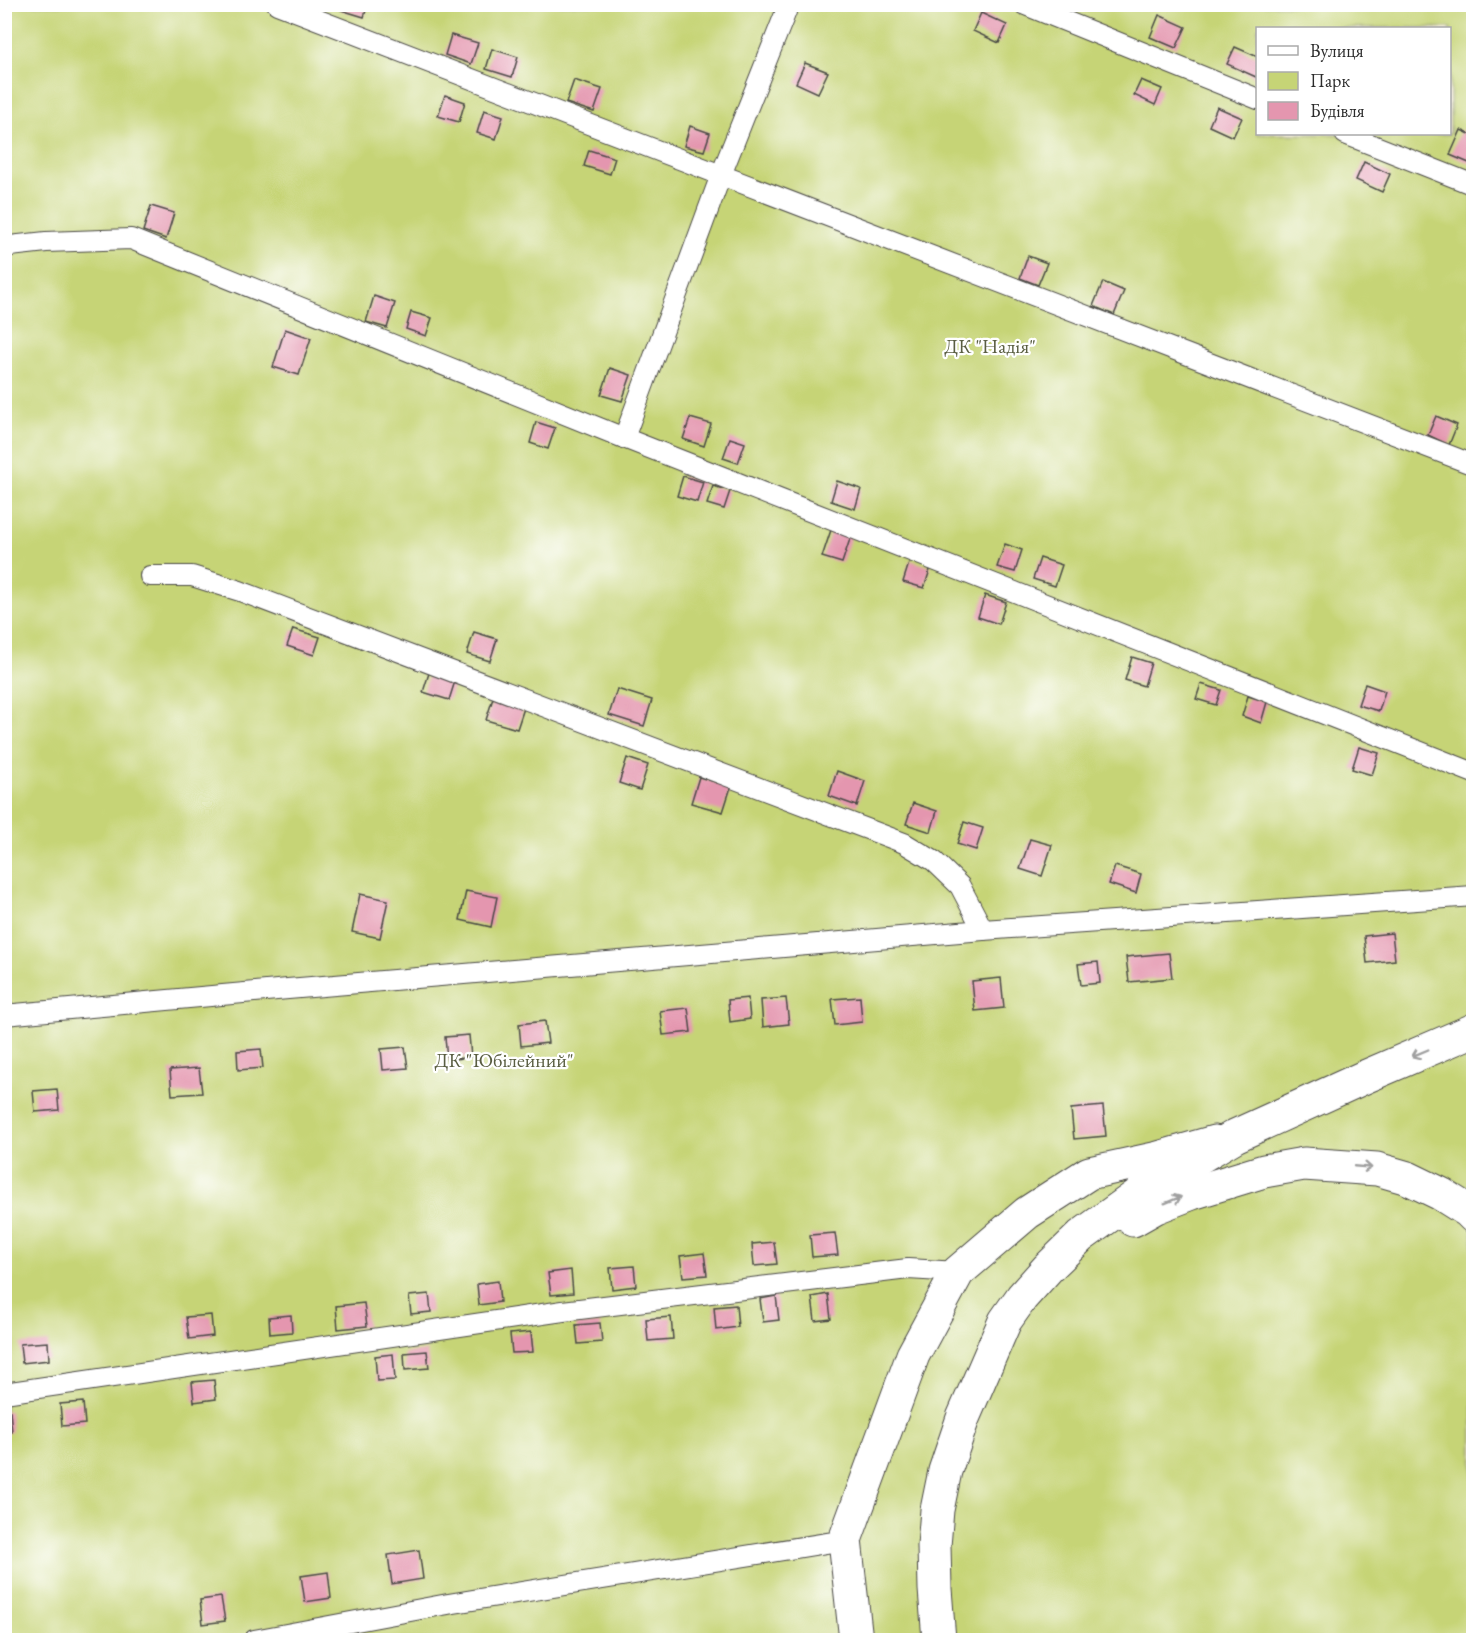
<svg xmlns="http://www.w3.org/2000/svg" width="1478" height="1645" viewBox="0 0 1478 1645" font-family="'EB Garamond',serif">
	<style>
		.green { fill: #c6d476; stroke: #788050; stroke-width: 1.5; fill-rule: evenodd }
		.building { fill: #e496af }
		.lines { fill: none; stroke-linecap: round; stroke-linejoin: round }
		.service-casing { stroke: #494845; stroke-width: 22 }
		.minor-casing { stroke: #494845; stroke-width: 35 }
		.primary-casing { stroke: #494845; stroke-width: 35 }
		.service { stroke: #fff; stroke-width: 20 }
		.minor { stroke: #fff; stroke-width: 33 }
		.primary { stroke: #fff; stroke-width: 33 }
		.oneway { stroke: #a0a0a0 }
		.labels { text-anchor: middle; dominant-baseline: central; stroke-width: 4.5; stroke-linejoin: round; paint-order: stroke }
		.park-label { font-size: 20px; fill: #5a5e42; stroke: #fff }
	</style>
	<rect width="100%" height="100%" fill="#fff"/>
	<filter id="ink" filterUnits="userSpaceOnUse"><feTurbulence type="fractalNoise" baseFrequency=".0167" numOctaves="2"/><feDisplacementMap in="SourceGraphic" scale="12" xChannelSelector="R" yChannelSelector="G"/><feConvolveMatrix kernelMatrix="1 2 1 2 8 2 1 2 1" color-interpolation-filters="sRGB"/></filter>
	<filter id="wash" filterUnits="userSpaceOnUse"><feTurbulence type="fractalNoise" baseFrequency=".008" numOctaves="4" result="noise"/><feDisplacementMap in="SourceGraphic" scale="24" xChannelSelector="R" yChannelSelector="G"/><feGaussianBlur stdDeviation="1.35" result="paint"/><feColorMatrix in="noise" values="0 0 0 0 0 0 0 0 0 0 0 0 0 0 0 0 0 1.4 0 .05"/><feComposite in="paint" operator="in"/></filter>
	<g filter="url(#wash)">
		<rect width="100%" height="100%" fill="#f6ecd8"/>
		<!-- green -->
		<path class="green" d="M5,5H1473V1640H5ZM1258,28H1450V134H1258Z"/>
		<g id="blocks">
			<!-- building -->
			<g class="building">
				<polygon points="343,4 368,4 364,17 341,10"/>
				<polygon points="981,13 1007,25 999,43 973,31"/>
				<polygon points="1159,15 1186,27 1176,48 1150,37"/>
				<polygon points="451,35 478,43 471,64 445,55"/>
				<polygon points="1235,47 1258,57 1258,74 1256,77 1227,64"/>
				<polygon points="492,49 518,57 512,77 486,69"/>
				<polygon points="805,63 828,72 818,93 796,83"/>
				<polygon points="574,80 602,89 594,112 566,103"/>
				<polygon points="1141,80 1162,89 1155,105 1134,95"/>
				<polygon points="445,95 465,102 459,122 438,116"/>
				<polygon points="1217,107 1242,118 1233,137 1209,126"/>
				<polygon points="484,110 503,116 496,139 477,133"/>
				<polygon points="690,126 710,133 704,151 684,146"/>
				<polygon points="1461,130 1474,136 1474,165 1450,155"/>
				<polygon points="589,150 615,158 610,174 584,166"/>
				<polygon points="1364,162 1390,174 1382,192 1356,180"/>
				<polygon points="151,206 174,213 166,239 143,231"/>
				<polygon points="1028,256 1047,263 1038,285 1020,278"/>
				<polygon points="1103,282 1124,291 1114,315 1093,306"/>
				<polygon points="374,296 395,303 387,328 366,322"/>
				<polygon points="411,312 432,318 426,336 406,329"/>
				<polygon points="285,329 311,338 299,375 273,367"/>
				<polygon points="610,368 631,375 622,401 601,395"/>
				<polygon points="1436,416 1457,425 1449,445 1428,435"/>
				<polygon points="690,418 711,424 704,446 683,439"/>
				<polygon points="536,422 555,428 548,449 530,443"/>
				<polygon points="730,438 745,443 738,463 723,458"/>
				<polygon points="683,476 703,482 697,502 677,496"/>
				<polygon points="837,481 861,489 855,509 831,501"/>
				<polygon points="713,486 730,491 724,509 707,504"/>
				<polygon points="831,530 851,536 842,563 822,557"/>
				<polygon points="1005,544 1022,550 1015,572 997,567"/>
				<polygon points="1040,558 1062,565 1055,586 1033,579"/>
				<polygon points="910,560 931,567 924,588 903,582"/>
				<polygon points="985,595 1006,602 999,624 978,617"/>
				<polygon points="293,629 320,637 314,655 287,646"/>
				<polygon points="474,632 497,639 490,661 467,654"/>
				<polygon points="1132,657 1151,663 1144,686 1125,680"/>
				<polygon points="430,670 456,678 449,700 423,692"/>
				<polygon points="1201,684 1221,690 1216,705 1196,699"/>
				<polygon points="1365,684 1385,691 1379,711 1358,705"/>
				<polygon points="617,689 652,700 644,726 609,715"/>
				<polygon points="494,695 525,705 517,729 486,720"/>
				<polygon points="1248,696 1267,702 1261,723 1242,716"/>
				<polygon points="1359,747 1379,753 1372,775 1352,769"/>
				<polygon points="627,758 648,765 640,790 619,783"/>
				<polygon points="837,771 865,781 857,806 829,796"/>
				<polygon points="699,777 731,787 723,812 691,803"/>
				<polygon points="913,803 937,811 931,832 906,824"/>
				<polygon points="964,822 983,828 976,850 957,844"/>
				<polygon points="1030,839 1052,845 1042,876 1020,869"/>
				<polygon points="1115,866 1141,874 1136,893 1109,884"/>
				<polygon points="466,891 497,897 491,927 460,920"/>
				<polygon points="360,894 388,900 380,938 352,932"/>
				<polygon points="1392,933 1395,960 1367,963 1364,936"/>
				<polygon points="1169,953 1172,978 1129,982 1126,957"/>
				<polygon points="1098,962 1100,983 1081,985 1078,964"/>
				<polygon points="1001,978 1004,1008 975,1011 972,981"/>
				<polygon points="860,997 862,1022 835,1025 832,999"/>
				<polygon points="748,998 750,1019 730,1022 728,1000"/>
				<polygon points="786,998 789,1024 763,1027 761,1000"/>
				<polygon points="688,1008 691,1032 663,1035 660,1011"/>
				<polygon points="545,1021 548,1043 521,1046 519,1024"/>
				<polygon points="469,1035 471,1057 447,1060 445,1037"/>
				<polygon points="405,1047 408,1068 383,1070 381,1049"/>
				<polygon points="261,1049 263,1068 238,1070 237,1051"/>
				<polygon points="199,1068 202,1093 172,1095 170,1070"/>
				<polygon points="57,1089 59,1110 35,1112 33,1091"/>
				<polygon points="1103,1106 1106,1136 1074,1139 1071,1109"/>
				<polygon points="835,1233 838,1255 812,1257 810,1235"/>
				<polygon points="774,1242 777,1264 754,1266 752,1244"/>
				<polygon points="704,1253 707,1275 683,1277 680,1256"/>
				<polygon points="634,1266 636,1286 612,1289 610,1268"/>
				<polygon points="571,1270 573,1293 551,1295 548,1273"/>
				<polygon points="498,1281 500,1302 479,1305 477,1284"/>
				<polygon points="429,1294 431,1312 411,1314 409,1296"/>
				<polygon points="828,1294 831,1319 815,1321 812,1297"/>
				<polygon points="776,1296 779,1320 763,1322 760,1299"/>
				<polygon points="364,1303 367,1326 338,1329 336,1306"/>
				<polygon points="736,1305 738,1327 716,1330 714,1307"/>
				<polygon points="211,1315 213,1336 189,1339 186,1317"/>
				<polygon points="291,1315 292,1332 270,1334 269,1317"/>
				<polygon points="671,1317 673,1339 648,1341 646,1319"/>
				<polygon points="600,1323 602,1342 578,1344 576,1325"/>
				<polygon points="531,1332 533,1352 512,1353 510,1334"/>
				<polygon points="48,1342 49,1360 22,1363 20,1344"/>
				<polygon points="427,1351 429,1368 405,1370 404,1353"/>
				<polygon points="393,1354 395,1380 377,1381 375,1356"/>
				<polygon points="214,1380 216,1399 194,1402 192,1382"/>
				<polygon points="83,1402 85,1424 62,1426 60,1404"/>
				<polygon points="4,1411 10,1411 12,1432 4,1433"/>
				<polygon points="419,1550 423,1579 392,1584 388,1555"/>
				<polygon points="328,1572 331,1598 305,1602 301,1576"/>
				<polygon points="221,1597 225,1621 203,1624 200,1600"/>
			</g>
		</g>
	</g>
	<g filter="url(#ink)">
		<use href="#blocks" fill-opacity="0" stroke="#494845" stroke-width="1.5"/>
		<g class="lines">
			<!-- service casing -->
			<g class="service-casing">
				<g id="service">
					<polyline points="277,4 1474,465"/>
					<polyline points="1023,4 1258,99"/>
					<polyline points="1345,134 1474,185"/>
					<polyline points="4,245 10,246 46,242 131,239 624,438 1474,773"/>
					<polyline points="624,438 721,175 789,4"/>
					<polyline points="150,576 192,576 240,591 904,843 934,861 960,886 983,930"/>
					<polyline points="4,1015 288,989 983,930 1474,896"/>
					<polyline points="4,1393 563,1311 908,1269 958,1272"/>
					<polyline points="254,1640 448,1604 845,1540"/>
				</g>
			</g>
			<!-- minor casing -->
			<g class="minor-casing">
				<polyline id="minor" points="856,1640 845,1540 913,1355 958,1272 1027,1213 1089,1173 1158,1158 1214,1142"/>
			</g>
			<!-- primary casing -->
			<g class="primary-casing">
				<g id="primary">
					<polyline points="1133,1220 1156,1207 1192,1193 1264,1171 1304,1164 1377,1169 1408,1178 1441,1194 1468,1211 1474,1217"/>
					<polyline points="939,1640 935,1589 934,1546 937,1510 945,1471 963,1418 992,1351 1005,1321 1022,1297 1048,1268 1081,1236 1149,1187 1235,1136 1367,1076 1474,1030"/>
				</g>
			</g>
			<!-- service -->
			<use href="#service" class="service"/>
			<!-- minor -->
			<use href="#minor" class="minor"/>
			<!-- primary -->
			<use href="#primary" class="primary"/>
		</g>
		<!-- one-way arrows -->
		<defs><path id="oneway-shaft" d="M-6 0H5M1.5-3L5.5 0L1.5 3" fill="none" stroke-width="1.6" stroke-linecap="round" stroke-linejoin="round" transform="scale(1.5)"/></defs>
		<g class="oneway">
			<use href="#oneway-shaft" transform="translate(1420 1053) rotate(157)"/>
			<use href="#oneway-shaft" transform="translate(1363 1167) rotate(5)"/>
			<use href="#oneway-shaft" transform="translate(1173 1200) rotate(-22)"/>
		</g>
	</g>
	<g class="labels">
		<!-- park labels -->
		<g class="park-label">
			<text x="990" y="346">ДК "Надія"</text>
			<text x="504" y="1060">ДК "Юбілейний"</text>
		</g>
	</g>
	<!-- margin -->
	<rect width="1478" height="1645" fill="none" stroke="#fff" stroke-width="24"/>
	<!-- legend -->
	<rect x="1256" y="27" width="195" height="108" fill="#ffffff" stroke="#aaaaaa" stroke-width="1.5"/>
	<rect x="1268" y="46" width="30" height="9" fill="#ffffff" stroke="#aaaaaa" stroke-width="1.5"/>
	<text x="1310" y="57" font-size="18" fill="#2b2b2b">Вулиця</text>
	<rect x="1268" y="72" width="30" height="18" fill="#c6d476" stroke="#aaaaaa" stroke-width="1.5"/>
	<text x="1310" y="87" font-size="18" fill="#2b2b2b">Парк</text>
	<rect x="1268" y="102" width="30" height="18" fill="#e496af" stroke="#aaaaaa" stroke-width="1.5"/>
	<text x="1310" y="117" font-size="18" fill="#2b2b2b">Будівля</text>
</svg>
